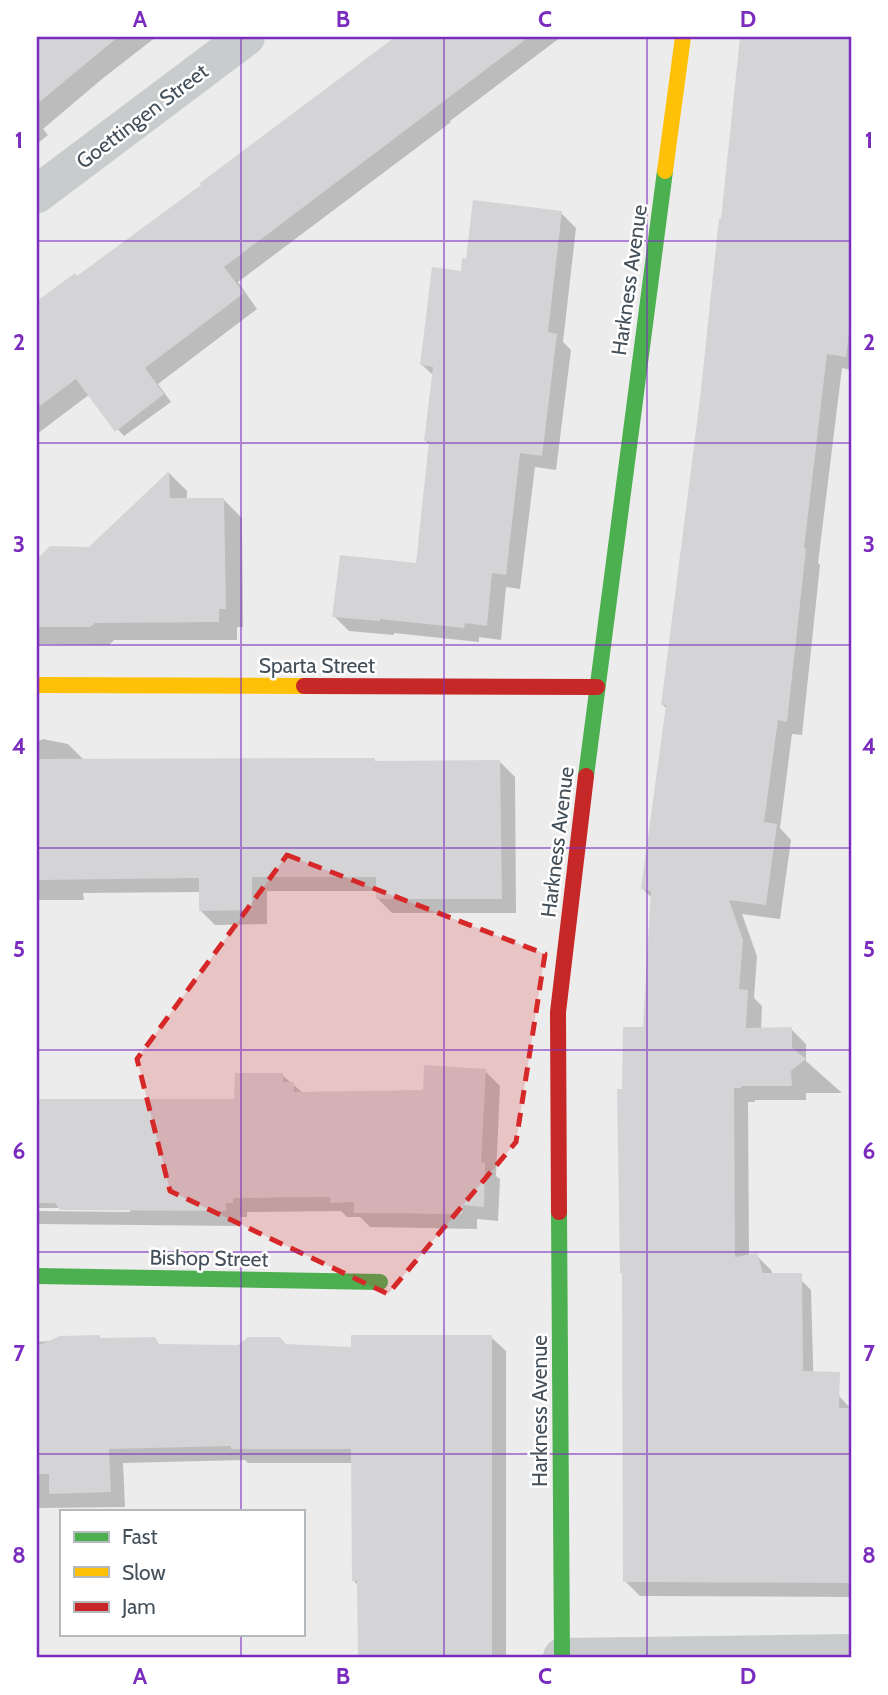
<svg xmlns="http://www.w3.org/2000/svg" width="888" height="1695" viewBox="0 0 888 1695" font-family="Cabin,sans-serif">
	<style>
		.shadow { fill: #0003 }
		.building { fill: #d4d4d7 }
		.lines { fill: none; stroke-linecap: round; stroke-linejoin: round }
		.street { stroke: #c8cccd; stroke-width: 38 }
		.fast { stroke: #4caf50; stroke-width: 16 }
		.slow { stroke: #ffc107; stroke-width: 16 }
		.jam { stroke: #c62828; stroke-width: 16 }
		.marked { fill: #d62828; fill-opacity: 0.2; stroke: #d62828; stroke-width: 5; stroke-dasharray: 14 9; stroke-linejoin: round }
		.grid { fill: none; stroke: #7b2cbf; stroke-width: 2; stroke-opacity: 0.55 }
		.labels { text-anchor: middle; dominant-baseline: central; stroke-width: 5; stroke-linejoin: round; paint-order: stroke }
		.street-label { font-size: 21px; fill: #434f59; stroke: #fff }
		.neatline { fill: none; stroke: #7b2cbf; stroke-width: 2.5 }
		.grid-label { font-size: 23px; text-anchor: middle; font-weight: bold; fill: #7b2cbf }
	</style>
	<rect width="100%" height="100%" fill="#edecec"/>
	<!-- shadow -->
	<g class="shadow">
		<polygon points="37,37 156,37 102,79 43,129 48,135 37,144"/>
		<polygon points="398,37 561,37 450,121 451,122 238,282 257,309 158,384 171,402 124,436 110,421 90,394 37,434 37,308 203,185 202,184"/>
		<polygon points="743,37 851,37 851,370 842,368 818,563 820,565 802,735 792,734 780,828 791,840 780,919 742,914 757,956 754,998 762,1006 761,1029 791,1029 806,1044 806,1061 842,1093 806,1093 806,1100 755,1100 755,1102 748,1102 749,1256 756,1255 771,1270 773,1275 796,1275 811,1290 814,1397 839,1396 851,1409 851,1597 640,1596 625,1581 624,1091 645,1028 652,898 643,889 667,709 662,704 723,221"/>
		<polygon points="561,213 576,228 563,342 571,350 556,470 535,467 520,589 506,587 501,640 479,637 479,642 394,633 394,635 349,631 334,616 417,565 430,445 425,440 434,376 421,364 468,261"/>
		<polygon points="169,473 187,491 187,500 224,500 242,518 243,627 237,627 237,640 114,640 109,645 37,644 37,562 51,548 90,549"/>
		<polygon points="43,739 68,744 83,759 376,762 500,762 515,777 516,913 392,913 378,899 377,891 267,891 267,924 215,925 200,910 200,892 83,893 84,900 37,900 37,742"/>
		<polygon points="485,1071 500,1086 496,1176 500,1179 498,1221 477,1219 477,1229 370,1227 360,1217 347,1217 341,1211 247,1212 247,1217 240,1217 240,1226 37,1224 37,1211 130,1212 130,1208 37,1208 37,1100 235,1101 282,1075 303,1093 424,1092"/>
		<polygon points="99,1337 102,1340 154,1339 161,1346 286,1346 353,1349 491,1337 506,1351 506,1658 359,1658 359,1586 353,1580 353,1463 248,1463 245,1460 123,1463 125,1507 37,1508 37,1342"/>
	</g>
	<!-- building -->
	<g class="building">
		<polygon points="37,37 118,37 37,104"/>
		<polygon points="395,37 529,37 224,267 244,293 145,368 164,394 115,432 76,379 37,408 37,301 75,273 77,276 201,185 200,183"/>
		<polygon points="740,37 851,37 851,315 846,357 827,354 804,548 806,549 787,722 778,720 764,822 777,824 766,905 729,900 743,940 739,989 748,990 746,1028 792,1027 792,1048 806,1059 791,1071 792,1086 741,1086 741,1088 734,1088 735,1257 757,1253 763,1273 802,1273 803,1371 840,1372 839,1408 851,1408 851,1583 623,1582 622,1273 620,1273 617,1089 622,1089 623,1027 643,1027 651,891 641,889 666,705 661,705 700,399 719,218 721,219"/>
		<polygon points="473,200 562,211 548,332 557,334 542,456 520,453 506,575 492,573 487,626 465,623 464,628 380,619 380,621 332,617 340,555 416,563 429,441 424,441 433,367 420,365 432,267 461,271 462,258 466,259"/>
		<polygon points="169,471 170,498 224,498 226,609 219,609 219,622 95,623 90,627 37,627 37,559 50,546 89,547"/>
		<polygon points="375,758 375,761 500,760 502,899 376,899 376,877 252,877 252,910 199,911 199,878 37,880 37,759"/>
		<polygon points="424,1065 486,1069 481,1162 485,1163 484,1207 463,1205 462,1214 354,1213 354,1202 330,1203 330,1197 233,1198 233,1203 226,1203 226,1211 60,1210 55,1203 37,1203 37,1099 234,1099 235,1073 283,1073 283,1082 294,1082 294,1092 423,1090"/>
		<polygon points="100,1335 100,1338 155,1337 159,1344 238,1345 248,1337 280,1337 286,1344 351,1347 351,1335 492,1335 492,1658 358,1658 357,1581 352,1581 351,1449 231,1449 231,1446 109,1449 111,1492 49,1494 49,1474 37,1474 37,1346 60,1336"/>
	</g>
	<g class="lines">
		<!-- street -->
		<g class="street">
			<polyline points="37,194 246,37"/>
			<polyline points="562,1657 851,1653"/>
		</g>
		<!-- fast -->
		<g class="fast">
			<polyline points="586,776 665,171"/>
			<polyline points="559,1212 562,1658"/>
			<polyline points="37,1276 380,1282"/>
		</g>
		<!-- slow -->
		<g class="slow">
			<polyline points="665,171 683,37"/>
			<polyline points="37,685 304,686"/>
		</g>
		<!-- jam -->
		<g class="jam">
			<polyline points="304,686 597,687"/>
			<polyline points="559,1212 558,1012 586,776"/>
		</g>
	</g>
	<!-- marked area -->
	<path class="marked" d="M287,855L545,954L516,1142L388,1294L170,1191L137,1059Z"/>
	<!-- grid -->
	<path class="grid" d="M241,37V1511M444,37V1658M647,37V1658M37,241H851M37,443H851M37,645H851M37,848H851M37,1050H851M37,1252H851M37,1454H851M241,1634V1658"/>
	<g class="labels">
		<!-- street labels -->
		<g class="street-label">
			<text transform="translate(142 116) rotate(-37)">Goettingen Street</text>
			<text transform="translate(629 280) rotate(-82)">Harkness Avenue</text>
			<text x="317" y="665">Sparta Street</text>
			<text transform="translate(557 842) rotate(-83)">Harkness Avenue</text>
			<text transform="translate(209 1258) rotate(1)">Bishop Street</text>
			<text transform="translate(539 1411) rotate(-90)">Harkness Avenue</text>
		</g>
	</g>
	<!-- border -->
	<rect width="888" height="1695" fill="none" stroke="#ffffff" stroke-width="77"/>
	<!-- legend -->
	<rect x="60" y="1510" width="245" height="126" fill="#ffffff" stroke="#b4b9bd" stroke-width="2"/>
	<rect x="74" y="1532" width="35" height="10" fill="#4caf50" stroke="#b4b9bd" stroke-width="2"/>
	<text x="122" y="1544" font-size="21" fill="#434f59">Fast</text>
	<rect x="74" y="1567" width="35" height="10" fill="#ffc107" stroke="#b4b9bd" stroke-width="2"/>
	<text x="122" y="1580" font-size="21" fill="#434f59">Slow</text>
	<rect x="74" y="1602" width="35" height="10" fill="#c62828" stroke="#b4b9bd" stroke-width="2"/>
	<text x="122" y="1614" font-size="21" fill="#434f59">Jam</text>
	<rect x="38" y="38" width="812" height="1618" class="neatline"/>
	<g class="grid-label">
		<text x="140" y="27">A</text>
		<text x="343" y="27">B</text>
		<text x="545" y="27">C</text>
		<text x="748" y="27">D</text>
		<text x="19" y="148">1</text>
		<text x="869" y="148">1</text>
		<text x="19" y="350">2</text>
		<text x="869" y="350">2</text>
		<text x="19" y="552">3</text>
		<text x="869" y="552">3</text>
		<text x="19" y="754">4</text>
		<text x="869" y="754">4</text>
		<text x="19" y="957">5</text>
		<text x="869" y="957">5</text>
		<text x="19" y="1159">6</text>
		<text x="869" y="1159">6</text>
		<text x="19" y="1361">7</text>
		<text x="869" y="1361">7</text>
		<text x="19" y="1563">8</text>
		<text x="869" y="1563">8</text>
		<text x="140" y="1684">A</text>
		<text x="343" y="1684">B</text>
		<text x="545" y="1684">C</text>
		<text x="748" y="1684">D</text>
	</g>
</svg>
